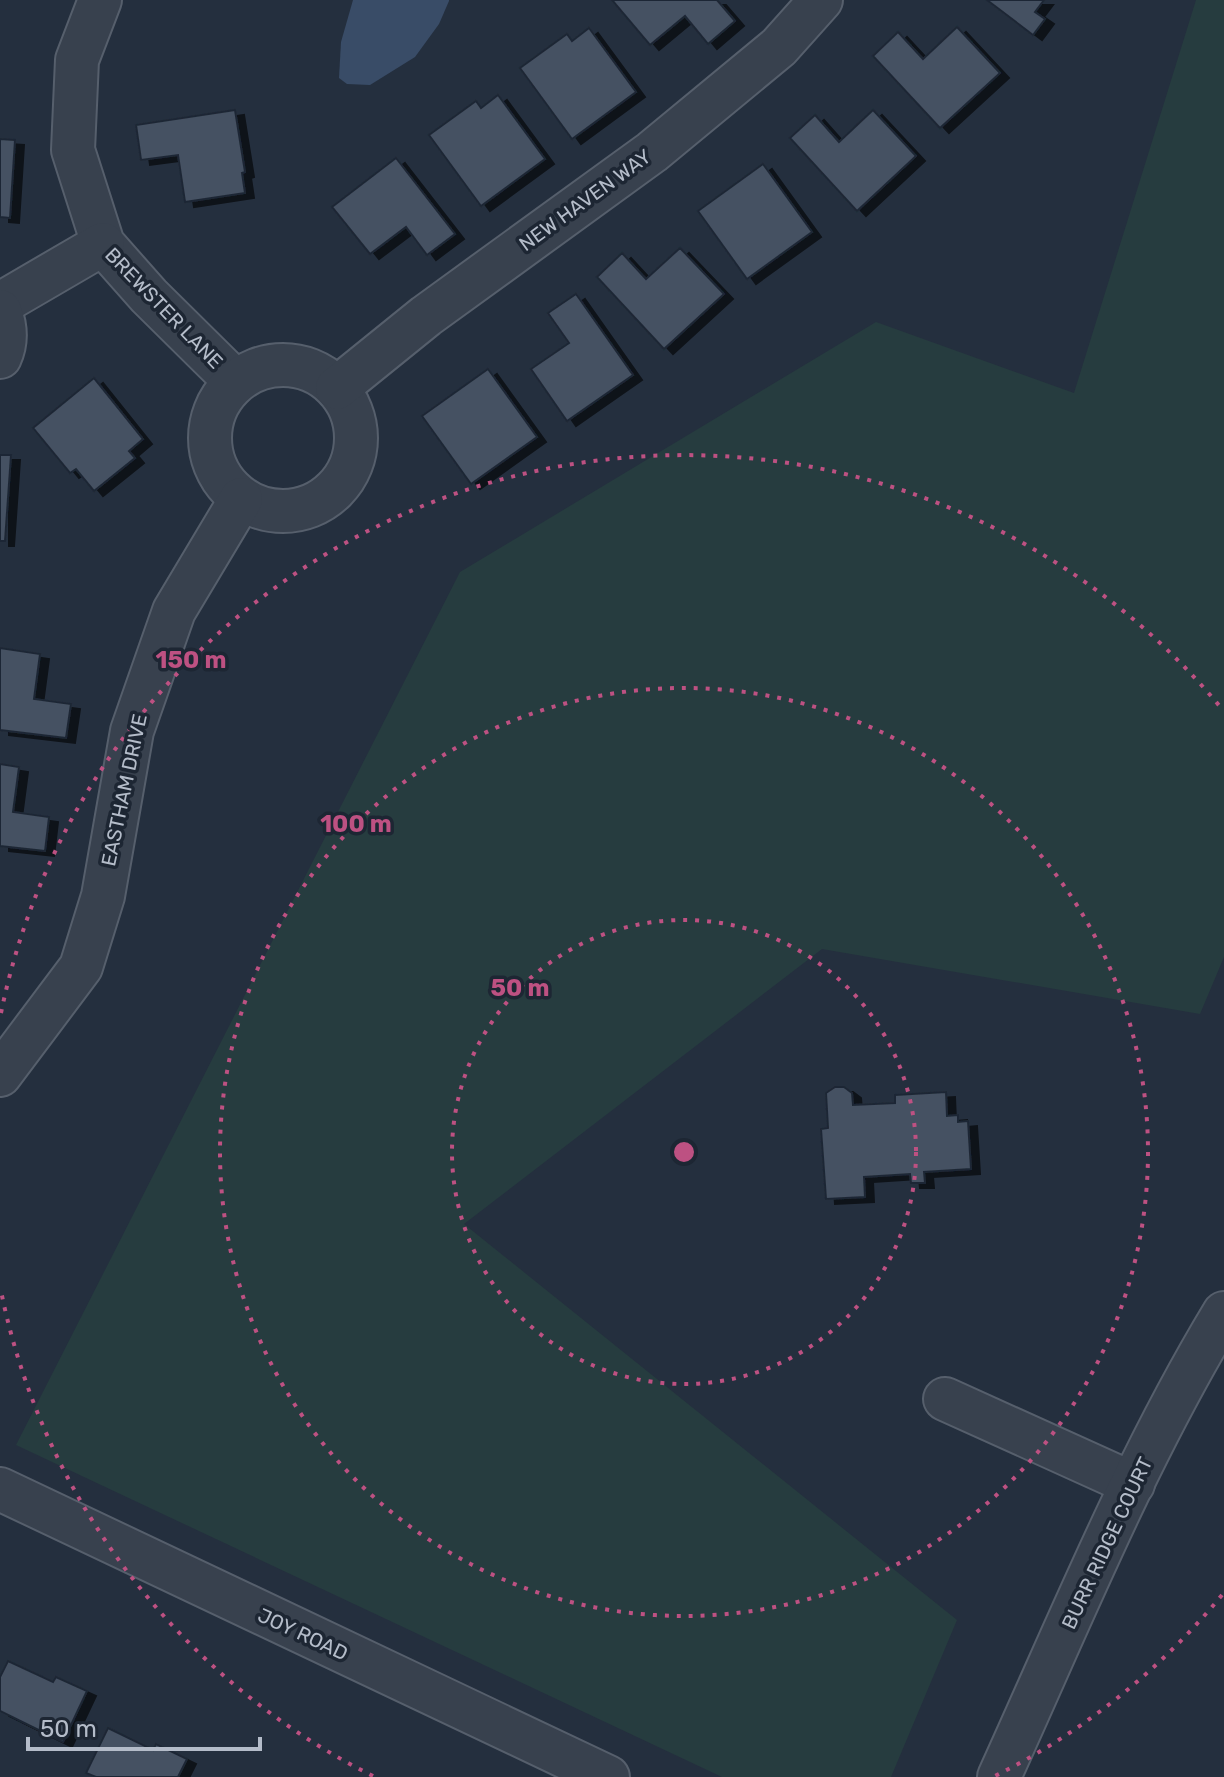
<svg xmlns="http://www.w3.org/2000/svg" width="1224" height="1777" viewBox="0 0 1224 1777" font-family="Rubik,sans-serif">
	<style>
		.green { fill: #263c3f }
		.water { fill: #394c67 }
		.building { fill: #455162; stroke: #1f2835; stroke-width: 2; filter: url(#shadow) }
		.lines { fill: none; stroke-linecap: round; stroke-linejoin: round }
		.minor-casing { stroke: #565f6c; stroke-width: 46 }
		.minor { stroke: #38414e; stroke-width: 42 }
		.ring { fill: none; stroke: #bd5182; stroke-width: 4; stroke-dasharray: 4 8 }
		.labels { text-anchor: middle; dominant-baseline: central; stroke-width: 7; stroke-linejoin: round; paint-order: stroke }
		.street-label { font-size: 20px; fill: #b4bcc9; stroke: #1d2633 }
		.centre { fill: #bd5182; stroke: #1d2633; stroke-width: 4 }
		.ring-label { font-size: 24px; text-anchor: middle; font-weight: bold; fill: #bd5182; stroke: #1d2633; stroke-width: 7; stroke-linejoin: round; paint-order: stroke }
	</style>
	<defs>
		<filter id="shadow"><feDropShadow dx="9" dy="5" stdDeviation="0" flood-color="#0009"/></filter>
	</defs>
	<rect width="100%" height="100%" fill="#242f3e"/>
	<!-- green -->
	<polygon class="green" points="1196,0 1224,0 1224,957 1200,1014 822,949 464,1224 957,1620 891,1777 722,1777 16,1445 460,572 876,322 1074,393"/>
	<!-- water -->
	<polygon class="water" points="353,0 449,0 449,1 439,24 415,57 370,85 347,84 339,78 341,42"/>
	<!-- building -->
	<g class="building">
		<polygon points="612,0 717,0 735,21 708,44 685,16 650,45"/>
		<polygon points="987,0 1044,0 1035,12 1045,19 1033,35"/>
		<polygon points="957,27 1000,73 940,128 873,56 898,32 923,59"/>
		<polygon points="589,28 636,92 572,139 520,68 567,34 572,41"/>
		<polygon points="498,95 545,159 481,206 429,135 476,101 481,108"/>
		<polygon points="235,110 245,172 242,173 245,193 185,202 178,155 141,160 136,125"/>
		<polygon points="873,110 916,156 857,211 790,138 815,115 839,142"/>
		<polygon points="0,139 15,140 10,218 0,217"/>
		<polygon points="396,158 455,234 427,255 406,227 370,254 332,207"/>
		<polygon points="763,164 812,232 747,279 698,211"/>
		<polygon points="680,248 724,294 664,349 597,277 622,253 646,279"/>
		<polygon points="576,294 633,375 567,421 531,369 569,343 548,313"/>
		<polygon points="488,369 537,437 471,484 422,416"/>
		<polygon points="94,378 143,439 129,451 135,458 94,491 76,469 70,473 33,428"/>
		<polygon points="0,455 11,455 5,541 0,541"/>
		<polygon points="0,648 40,654 34,699 71,704 66,738 0,730"/>
		<polygon points="0,764 19,767 13,812 49,817 45,851 0,846"/>
		<polygon points="835,1087 844,1087 852,1093 853,1105 895,1103 895,1095 946,1092 947,1116 958,1115 958,1122 968,1121 971,1169 924,1172 925,1183 911,1183 910,1174 864,1177 865,1197 826,1199 821,1129 828,1128 826,1093"/>
		<polygon points="8,1661 53,1682 56,1677 87,1691 63,1742 0,1711 0,1677"/>
		<polygon points="108,1728 153,1750 156,1744 187,1759 178,1777 96,1777 86,1773"/>
	</g>
	<g class="lines">
		<!-- minor casing -->
		<g class="minor-casing">
			<g id="minor">
				<polyline points="100,0 77,60 73,150 103,244 149,296 235,381"/>
				<polyline points="0,304 103,244"/>
				<path d="M0,311C6,327 7,342 0,357"/>
				<circle cx="283" cy="438" r="73"/>
				<polyline points="337,388 426,316 652,152 779,47 821,0"/>
				<polyline points="0,1075 81,967 103,896 132,731 174,611 241,499"/>
				<polyline points="945,1399 1133,1484"/>
				<polyline points="0,1489 608,1777"/>
				<path d="M999,1777C1070,1621 1135,1460 1224,1313"/>
			</g>
		</g>
		<!-- minor -->
		<use href="#minor" class="minor"/>
	</g>
	<!-- distance rings -->
	<g class="ring">
		<circle cx="684" cy="1152" r="232"/>
		<circle cx="684" cy="1152" r="464"/>
		<path d="M1222 1595A697 697 0 0 1 995 1776M373 1776A697 697 0 0 1 1 1291M1 1013A697 697 0 0 1 1222 709"/>
	</g>
	<g class="labels">
		<!-- street labels -->
		<g class="street-label">
			<text transform="translate(585 200) rotate(-36)">NEW HAVEN WAY</text>
			<text transform="translate(164 308) rotate(46)">BREWSTER LANE</text>
			<text transform="translate(124 790) rotate(-78)">EASTHAM DRIVE</text>
			<text transform="translate(1107 1543) rotate(-65)">BURR RIDGE COURT</text>
			<text transform="translate(303 1634) rotate(25)">JOY ROAD</text>
		</g>
	</g>
	<circle cx="684" cy="1152" r="12" class="centre"/>
	<g class="ring-label">
		<text x="191" y="668">150 m</text>
		<text x="356" y="832">100 m</text>
		<text x="520" y="996">50 m</text>
	</g>
	<!-- scale -->
	<path d="M28 1737v12h232v-12" fill="none" stroke="#b4bcc9" stroke-width="4"/>
	<text x="40" y="1737" font-size="24" fill="#b4bcc9" stroke="#1d2633" stroke-width="6" paint-order="stroke">50 m</text>
</svg>
